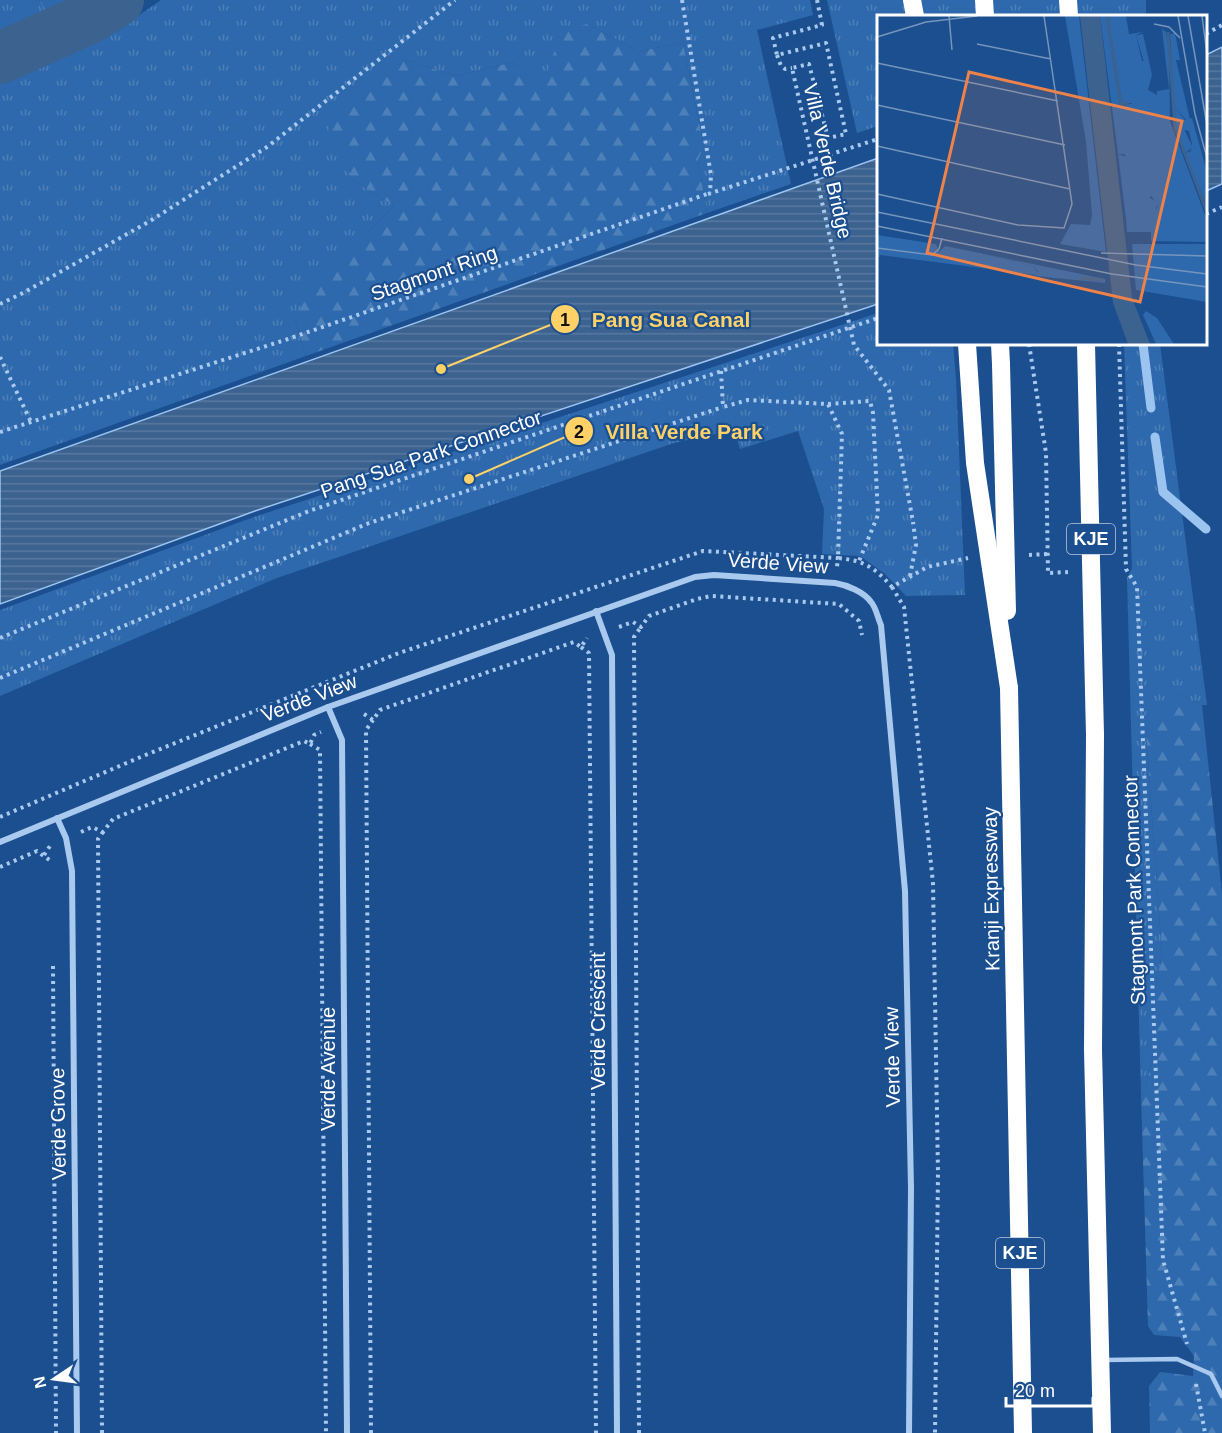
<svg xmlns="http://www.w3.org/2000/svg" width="1222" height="1433" viewBox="0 0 1222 1433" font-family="Arial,sans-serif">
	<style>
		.grass { fill: url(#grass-tufts) }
		.forest { fill: url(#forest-firs) }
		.water { fill: url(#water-rules); stroke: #9cc4f0; stroke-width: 1.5 }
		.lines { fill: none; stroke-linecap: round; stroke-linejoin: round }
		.stream { stroke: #9cc4f0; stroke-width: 9 }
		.river { stroke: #3c6290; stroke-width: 52 }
		.path { stroke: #a9c9ee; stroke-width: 4; stroke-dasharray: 3 4.5; stroke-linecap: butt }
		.service { stroke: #a9c9ee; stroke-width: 4.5 }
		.minor { stroke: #a9c9ee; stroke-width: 6 }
		.motorway { stroke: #fff; stroke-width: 18 }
		.path-bridge { stroke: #a9c9ee; stroke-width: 4; stroke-dasharray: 3 4.5; stroke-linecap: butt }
		.motorway-bridge { stroke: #fff; stroke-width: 18 }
		.labels { text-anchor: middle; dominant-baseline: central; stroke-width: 4.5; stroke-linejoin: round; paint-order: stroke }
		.shield { fill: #1b4f8f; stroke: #bbcadd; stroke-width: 1.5 }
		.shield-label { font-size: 18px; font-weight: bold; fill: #fff }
		.street-label { font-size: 20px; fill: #fff; stroke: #1b4f8f }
		.inset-river { fill: none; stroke: #3c6290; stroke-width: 3 }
		.inset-road { fill: none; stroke: #7695bc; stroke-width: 1.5 }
		.view { fill: #ee8249; fill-opacity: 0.15; stroke: #ee8249; stroke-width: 3 }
		.inset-edge { fill: none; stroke: #fff; stroke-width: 3 }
		.leader { fill: none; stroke: #ffd166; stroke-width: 2 }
		.callout-dot { fill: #ffd166; stroke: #1b4f8f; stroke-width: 2 }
		.mark-label { font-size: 18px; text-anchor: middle; font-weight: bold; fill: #111 }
		.callout-label { font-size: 21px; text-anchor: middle; font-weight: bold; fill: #ffd166; stroke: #1b4f8f; stroke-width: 4.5; stroke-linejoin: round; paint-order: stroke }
	</style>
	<defs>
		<pattern id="grass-tufts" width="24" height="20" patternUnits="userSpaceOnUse" patternTransform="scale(1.5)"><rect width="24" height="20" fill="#2e69ad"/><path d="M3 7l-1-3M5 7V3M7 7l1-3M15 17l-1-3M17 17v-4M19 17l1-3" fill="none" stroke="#4d80b9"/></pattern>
		<pattern id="forest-firs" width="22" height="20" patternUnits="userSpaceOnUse" patternTransform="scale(1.5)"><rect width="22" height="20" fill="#2e69ad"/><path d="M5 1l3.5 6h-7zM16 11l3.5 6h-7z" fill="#4d80b9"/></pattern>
		<pattern id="water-rules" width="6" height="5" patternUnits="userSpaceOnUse" patternTransform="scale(1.5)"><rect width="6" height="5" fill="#3c6290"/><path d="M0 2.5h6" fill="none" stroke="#597aa1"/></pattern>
	</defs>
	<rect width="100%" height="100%" fill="#1b4f8f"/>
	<!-- grass -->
	<g class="grass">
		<polygon points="0,0 39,0 52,25 0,46"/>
		<polygon points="161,0 810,0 813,15 757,30 791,184 707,213 698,160 704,145 683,43 639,51 587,24 542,89 513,62 455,76 398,57 353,180 394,206 366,234 295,320 306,356 0,465 0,79 16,75 122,27"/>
		<polygon points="827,0 1146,0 1146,16 878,16 878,126 857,133"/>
		<polygon points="878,313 878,344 953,344 956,378 965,595 906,596 885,574 860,556 822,554 824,509 798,431 740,449 734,430 674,443 277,578 0,696 0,610 257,516"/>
		<polygon points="1124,344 1160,344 1207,705 1202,705 1181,695 1146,733 1162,955 1152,1003 1155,1045 1145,1090 1141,1095 1127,578 1132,568"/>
	</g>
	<!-- forest -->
	<g class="forest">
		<polygon points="39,0 97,0 52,25"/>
		<polygon points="587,24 639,51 683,43 704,146 698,160 707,213 306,356 295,320 314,276 366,234 394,206 353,180 328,130 338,105 398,57 455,76 513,62 542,89 561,31"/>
		<polygon points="1181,695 1202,705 1222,893 1222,1433 1150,1433 1149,1386 1160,1372 1193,1376 1194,1356 1180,1337 1154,1335 1148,1326 1141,1095 1145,1090 1155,1045 1152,1003 1162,955 1146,733 1151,722"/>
	</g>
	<!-- water -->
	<g class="water">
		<polygon points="1222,47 1222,184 1206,191 1206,55"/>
		<polygon points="878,158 878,304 255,511 0,604 0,471"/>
	</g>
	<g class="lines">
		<!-- stream -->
		<g class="stream">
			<polyline points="1143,344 1151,408"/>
			<polyline points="1155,437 1163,492 1206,529"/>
		</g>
		<!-- river -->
		<polyline class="river" points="0,58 91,17 118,0"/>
		<!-- path -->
		<g class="path">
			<polyline points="682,0 711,175 710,193"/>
			<polyline points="1206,34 1222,25"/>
			<polyline points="777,55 781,66 785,69 792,68"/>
			<polyline points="708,194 878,139"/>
			<polyline points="1206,214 1222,207"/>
			<polyline points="0,304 23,293 150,221 267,147 455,0"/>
			<polyline points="1029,344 1046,453 1048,573 1068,572"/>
			<polyline points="1119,344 1126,569 1137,587 1163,1260 1187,1344"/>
			<polyline points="0,357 31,422"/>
			<path d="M721,371L723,407L748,400L828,404L842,434L838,558C865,561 874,567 892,587L927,567L968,558"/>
			<polyline points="828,404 870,401 873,413 878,515 859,561"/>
			<polyline points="0,432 285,340 710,193"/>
			<polyline points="1029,555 1048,554"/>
			<polyline points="910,576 916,545 913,522"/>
			<polyline points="892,587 904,607 933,883 938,1173 935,1433"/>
			<polyline points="619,627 633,622 641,627 649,616 697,599 711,596 839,604 859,621 862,635"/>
			<polyline points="0,638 309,511 878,318"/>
			<polyline points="581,647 589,653 596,1433"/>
			<polyline points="0,678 369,523 723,407"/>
			<polyline points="364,714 373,720 380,710 574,642 581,647 587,638"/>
			<polyline points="310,744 320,750 326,1433"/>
			<polyline points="0,817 143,756 399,653 703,551 838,558 837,567"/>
			<polyline points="81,832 92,827 103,832 113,819 304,741 310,744 314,735 321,732"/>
			<polyline points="44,855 50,846"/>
			<polyline points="0,867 37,851 52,862"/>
			<polyline points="53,966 56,1433"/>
			<polyline points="1196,1384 1205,1433"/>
			<polyline points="102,1433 98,839 103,832"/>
			<polyline points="371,1433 366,730 373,720"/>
			<polyline points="639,1433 634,637 641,627"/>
		</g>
		<!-- service -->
		<polyline class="service" points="1104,1360 1177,1359 1211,1374 1222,1396"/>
		<!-- minor -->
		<g class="minor">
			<polyline points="596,611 612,655 617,1433"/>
			<polyline points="328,707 342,740 347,1433"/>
			<polyline points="57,818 66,838 72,871 77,1433"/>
			<path d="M0,842L328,707L695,577L714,575L835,583C847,585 864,592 871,602C876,607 878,619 881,625L905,891L911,1188L909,1433"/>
		</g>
		<!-- motorway -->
		<g class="motorway">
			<polyline points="912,0 915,16"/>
			<polyline points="984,0 985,16"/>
			<polyline points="1068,0 1069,16"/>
			<polyline points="1000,344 1001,364"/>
			<polyline points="1009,688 1023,1433"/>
			<polyline points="1095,735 1093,1050 1102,1433"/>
		</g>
		<!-- path-bridge -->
		<polyline class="path-bridge" points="817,0 822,25 773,38 777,55 826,43 846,134 828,138 809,64 792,68 854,345 889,390 913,522"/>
		<!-- motorway-bridge -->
		<g class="motorway-bridge">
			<polyline points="967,344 975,463 1009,688"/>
			<polyline points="1086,344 1095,735"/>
			<polyline points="1001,364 1007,611"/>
		</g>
	</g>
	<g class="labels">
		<!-- shield labels -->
		<g class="shield">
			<rect x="1067" y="524" width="48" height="30" rx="4.5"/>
			<rect x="996" y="1238" width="48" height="30" rx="4.5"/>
		</g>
		<g class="shield-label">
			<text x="1091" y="539">KJE</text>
			<text x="1020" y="1253">KJE</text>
		</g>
		<!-- street labels -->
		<g class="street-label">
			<text transform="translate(828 161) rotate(77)">Villa Verde Bridge</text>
			<text transform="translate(434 273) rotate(-19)">Stagmont Ring</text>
			<text transform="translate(431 454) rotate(-19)">Pang Sua Park Connector</text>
			<text transform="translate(778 563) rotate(4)">Verde View</text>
			<text transform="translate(309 698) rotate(-21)">Verde View</text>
			<text transform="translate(991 889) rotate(-91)">Kranji Expressway</text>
			<text transform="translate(1134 890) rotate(-92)">Stagmont Park Connector</text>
			<text transform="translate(598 1021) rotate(-90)">Verde Crescent</text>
			<text transform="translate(892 1057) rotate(-91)">Verde View</text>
			<text transform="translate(328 1069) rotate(-90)">Verde Avenue</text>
			<text transform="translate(58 1124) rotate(-91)">Verde Grove</text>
		</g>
	</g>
	<!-- overview -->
	<g transform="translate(877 15)">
		<rect width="330" height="330" fill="#1b4f8f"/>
		<path d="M188,1H202L229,237L183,229L194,209L213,210L215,200L209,127ZM223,1H229L243,92L256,88H245L231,1H249L252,19L266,17L259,20L265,46H272L275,60L271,75L280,80V76L292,74L285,14L289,17L292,38L293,106L330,205V227L274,226V217H250L249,204L275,199L281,192L257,152L247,139H241ZM297,91L308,105L315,103L330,157V192L308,138L314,136L315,129L312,116L299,113ZM255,229H330V287L259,275ZM103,238L228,264V268L158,261L161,257L156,251Z" fill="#2e69ad"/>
		<path d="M298,18L303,45H299L313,104L309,105L297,91L293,19ZM266,19L272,46L267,47L259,20ZM306,112L316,133L308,138L299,113ZM241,139L253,143L260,157L266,152H277L282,163L273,183L281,188L275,206L249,204ZM0,220L59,229L62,237L68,231L103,238L156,251L161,258L158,260L3,240L0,245ZM269,296L280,303L297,329H279L266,300Z" fill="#2e69ad"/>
		<path d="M203,1H223L255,283L273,329H251L236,288Z" fill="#3c6290"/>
		<path class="inset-river" d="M230,1L244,90L252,88M291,17L298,113L330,197M204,263L226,265"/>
		<path class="inset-road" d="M72,1L75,35M301,1L318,99L330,143M311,1L330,110M325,1L330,39M277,9L292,12L303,23M0,22L49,7L100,1M100,29L174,44M0,48L181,86M0,90L188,130M0,131L193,174M0,179L141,210L187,213L195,189L167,1M0,197L259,250L330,259M0,211L235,259L330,272M0,233L55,240L62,234L65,223M224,238L330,241"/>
		<path class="view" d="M92,57L305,106L263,287L50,238Z"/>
		<rect width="330" height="330" class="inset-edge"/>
	</g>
	<!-- callouts -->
	<path class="leader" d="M441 369L565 319M469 479L579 431"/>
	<g class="callout-dot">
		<circle cx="441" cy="369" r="6"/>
		<circle cx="469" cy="479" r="6"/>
		<circle cx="565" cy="319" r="15"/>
		<circle cx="579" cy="431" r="15"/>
	</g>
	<g class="mark-label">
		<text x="565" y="326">1</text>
		<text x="579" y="438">2</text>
	</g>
	<g class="callout-label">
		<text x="671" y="327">Pang Sua Canal</text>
		<text x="684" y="439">Villa Verde Park</text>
	</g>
	<!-- north arrow -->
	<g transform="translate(54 1379) rotate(257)" stroke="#1b4f8f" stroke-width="4.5" paint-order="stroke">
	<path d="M0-4.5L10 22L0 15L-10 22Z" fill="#ffffff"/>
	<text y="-9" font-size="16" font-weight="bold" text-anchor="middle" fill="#ffffff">N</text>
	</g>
	<!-- scale -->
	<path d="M1006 1397v9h87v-9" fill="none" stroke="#ffffff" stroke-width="3"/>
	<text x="1015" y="1397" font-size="18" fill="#ffffff" stroke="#1b4f8f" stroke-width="4.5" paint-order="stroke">20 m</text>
</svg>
